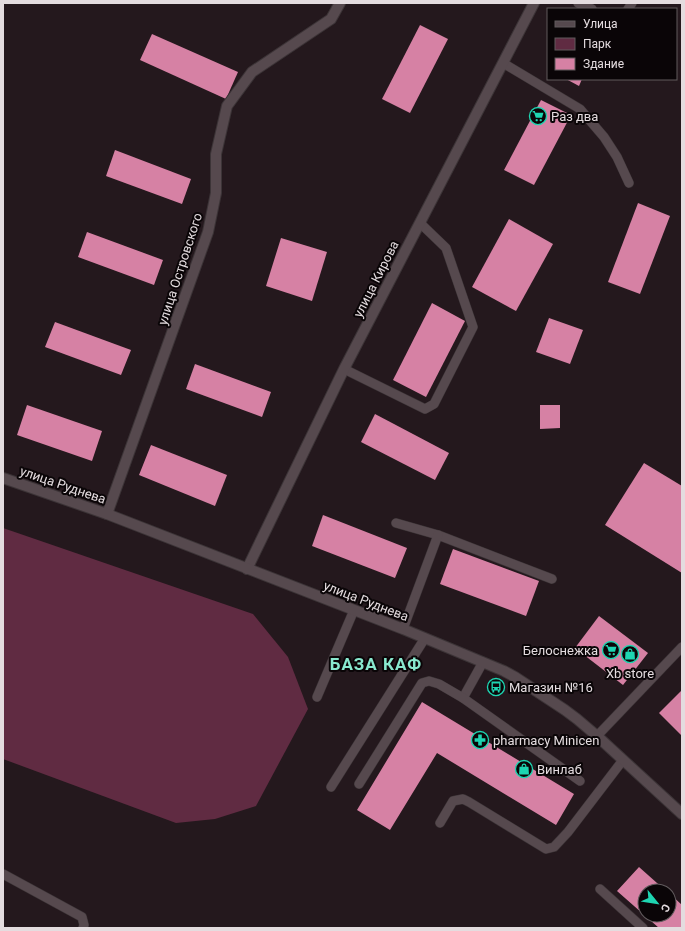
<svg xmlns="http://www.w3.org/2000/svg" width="685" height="931" viewBox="0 0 685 931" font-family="Roboto,sans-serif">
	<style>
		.green { fill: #602b42 }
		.building { fill: #d681a4 }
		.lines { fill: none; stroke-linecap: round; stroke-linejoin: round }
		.lane-casing { stroke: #3c3437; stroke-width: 10 }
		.street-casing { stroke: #3c3437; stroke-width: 12 }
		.secondary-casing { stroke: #3c3437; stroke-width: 12 }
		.lane { stroke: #56494e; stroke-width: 9 }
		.street { stroke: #56494e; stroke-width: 10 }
		.secondary { stroke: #56494e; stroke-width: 10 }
		.labels { text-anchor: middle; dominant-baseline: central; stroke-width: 4; stroke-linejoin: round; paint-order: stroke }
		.poi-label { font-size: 13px; fill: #e4dcdf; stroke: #0a0507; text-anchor: start }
		.street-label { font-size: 13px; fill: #e4dcdf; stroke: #0a0507 }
		.district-label { font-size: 17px; font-weight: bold; letter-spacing: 1px; fill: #89e9cf; stroke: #0a0507 }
	</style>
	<rect width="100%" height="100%" fill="#24181d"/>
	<!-- green -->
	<polygon class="green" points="3,528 253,614 288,657 308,709 256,806 215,819 176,823 3,759"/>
	<!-- building -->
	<g class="building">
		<polygon points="420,25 448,39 410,113 382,99"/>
		<polygon points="152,34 238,72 226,99 140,60"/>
		<polygon points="566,79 582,79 579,86"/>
		<polygon points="541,100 571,115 534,185 504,170"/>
		<polygon points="115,150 191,179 182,204 106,176"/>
		<polygon points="638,203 670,216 640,294 608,282"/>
		<polygon points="509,219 553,244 516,311 472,287"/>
		<polygon points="87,232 163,260 154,285 78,257"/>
		<polygon points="281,238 327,252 312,301 266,286"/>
		<polygon points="432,303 465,321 426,397 393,380"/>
		<polygon points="549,318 583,330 570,364 536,352"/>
		<polygon points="55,322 131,350 121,375 45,347"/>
		<polygon points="195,364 271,392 262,417 186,389"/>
		<polygon points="27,405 102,431 92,461 17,435"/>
		<polygon points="540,405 560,405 560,428 540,429"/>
		<polygon points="375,414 449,453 435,480 361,442"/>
		<polygon points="151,445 227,475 215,506 139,475"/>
		<polygon points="644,463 682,486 682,573 605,525"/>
		<polygon points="323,515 407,548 395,578 312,546"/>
		<polygon points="453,549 539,581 526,616 440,584"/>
		<polygon points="599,616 648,653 623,685 575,648"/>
		<polygon points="682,690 682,736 659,713"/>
		<polygon points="422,702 574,794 556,825 437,753 390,830 357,810"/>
		<polygon points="639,867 666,891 645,891 645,915 669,915 669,893 682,905 682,928 659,928 617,891"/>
	</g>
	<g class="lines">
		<!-- lane casing -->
		<g class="lane-casing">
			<g id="lane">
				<polyline points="578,3 592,9"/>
				<polyline points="628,9 632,3"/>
				<polyline points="503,63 580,109 604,137 617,157 629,183"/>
				<polyline points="344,369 425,409 434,404 473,327 446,248 420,223"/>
				<polyline points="396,523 438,535 552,579"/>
				<polyline points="403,629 438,535"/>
				<polyline points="317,697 354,610"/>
				<polyline points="463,698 483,662"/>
				<polyline points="597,736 682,647"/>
				<polyline points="359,784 422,683 429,681 439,684 463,698 580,781"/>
				<polyline points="331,787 425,638"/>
				<polyline points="440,823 453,801 463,799 469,802 546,849 554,847 568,832 623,760"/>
				<polyline points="3,874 82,917 84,925 83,928"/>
				<polyline points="600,889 643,928"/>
			</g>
		</g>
		<!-- street casing -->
		<g class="street-casing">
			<g id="street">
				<polyline points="107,514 208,232 216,193 216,154 227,106 252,72 331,19 340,3"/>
				<polyline points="247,569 344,369 534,3"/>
			</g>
		</g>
		<!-- secondary casing -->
		<g class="secondary-casing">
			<polyline id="secondary" points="3,478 107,514 403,629 504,671 515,677 565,710 577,719 597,736 682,814"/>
		</g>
		<!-- lane -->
		<use href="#lane" class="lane"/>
		<!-- street -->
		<use href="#street" class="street"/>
		<!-- secondary -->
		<use href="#secondary" class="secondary"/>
	</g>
	<!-- icons -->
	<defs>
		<g id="supermarket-ring" transform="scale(0.9)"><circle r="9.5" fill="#0a0507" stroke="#1ed5b1" stroke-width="1.5"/><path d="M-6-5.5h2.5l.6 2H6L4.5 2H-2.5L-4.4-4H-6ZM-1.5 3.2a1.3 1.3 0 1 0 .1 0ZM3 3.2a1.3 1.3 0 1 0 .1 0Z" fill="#1ed5b1"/></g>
		<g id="shop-ring" transform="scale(0.9)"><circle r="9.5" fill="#0a0507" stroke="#1ed5b1" stroke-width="1.5"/><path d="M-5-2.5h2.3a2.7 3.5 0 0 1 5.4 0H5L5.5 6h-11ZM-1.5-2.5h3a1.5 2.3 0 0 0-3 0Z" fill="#1ed5b1"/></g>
		<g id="bus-ring" transform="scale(0.9)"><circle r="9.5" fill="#0a0507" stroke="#1ed5b1" stroke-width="1.5"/><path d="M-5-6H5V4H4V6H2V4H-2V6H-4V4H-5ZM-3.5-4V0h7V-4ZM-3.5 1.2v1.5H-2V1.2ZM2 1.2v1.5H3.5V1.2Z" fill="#1ed5b1"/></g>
		<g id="pharmacy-ring" transform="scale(0.9)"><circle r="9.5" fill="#0a0507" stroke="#1ed5b1" stroke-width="1.5"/><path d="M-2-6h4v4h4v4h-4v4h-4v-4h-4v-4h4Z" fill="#1ed5b1"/></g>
	</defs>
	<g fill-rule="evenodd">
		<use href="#supermarket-ring" x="538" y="116"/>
		<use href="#supermarket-ring" x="611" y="650"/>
		<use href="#shop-ring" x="630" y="654"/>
		<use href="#bus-ring" x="496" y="687"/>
		<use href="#pharmacy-ring" x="480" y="740"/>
		<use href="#shop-ring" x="524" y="769"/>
	</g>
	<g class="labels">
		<!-- poi labels -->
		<g class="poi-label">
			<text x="551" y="116">Раз два</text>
			<text x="598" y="650" text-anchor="end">Белоснежка</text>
			<text x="630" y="673" text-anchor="middle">Xb store</text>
			<text x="509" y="687">Магазин №16</text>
			<text x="493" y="740">pharmacy Minicen</text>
			<text x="537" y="769">Винлаб</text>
		</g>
		<!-- street labels -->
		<g class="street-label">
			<text transform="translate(180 269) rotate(-72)">улица Островского</text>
			<text transform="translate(376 279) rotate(-63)">улица Кирова</text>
			<text transform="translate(63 485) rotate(19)">улица Руднева</text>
			<text transform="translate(366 601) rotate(21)">улица Руднева</text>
		</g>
		<!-- district labels -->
		<g class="district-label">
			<text x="376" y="664">БАЗА КАФ</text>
		</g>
	</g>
	<!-- border -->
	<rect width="685" height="931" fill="none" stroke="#e4dcdf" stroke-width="8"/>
	<!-- legend -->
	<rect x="547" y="8" width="130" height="72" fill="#0a0507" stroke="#615b5d"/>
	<rect x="555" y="21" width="20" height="6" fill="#56494e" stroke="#615b5d"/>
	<text x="583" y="28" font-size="12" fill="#e4dcdf">Улица</text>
	<rect x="555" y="38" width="20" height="12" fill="#602b42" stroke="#615b5d"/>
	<text x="583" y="48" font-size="12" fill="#e4dcdf">Парк</text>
	<rect x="555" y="58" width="20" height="12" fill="#d681a4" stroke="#615b5d"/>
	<text x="583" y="68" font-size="12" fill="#e4dcdf">Здание</text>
	<!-- north arrow -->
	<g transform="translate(657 903) rotate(120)"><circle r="19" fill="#0a0507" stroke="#615b5d"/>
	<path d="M0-3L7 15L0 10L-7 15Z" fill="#1ed5b1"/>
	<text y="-6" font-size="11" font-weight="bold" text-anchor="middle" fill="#e4dcdf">С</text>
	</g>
</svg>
